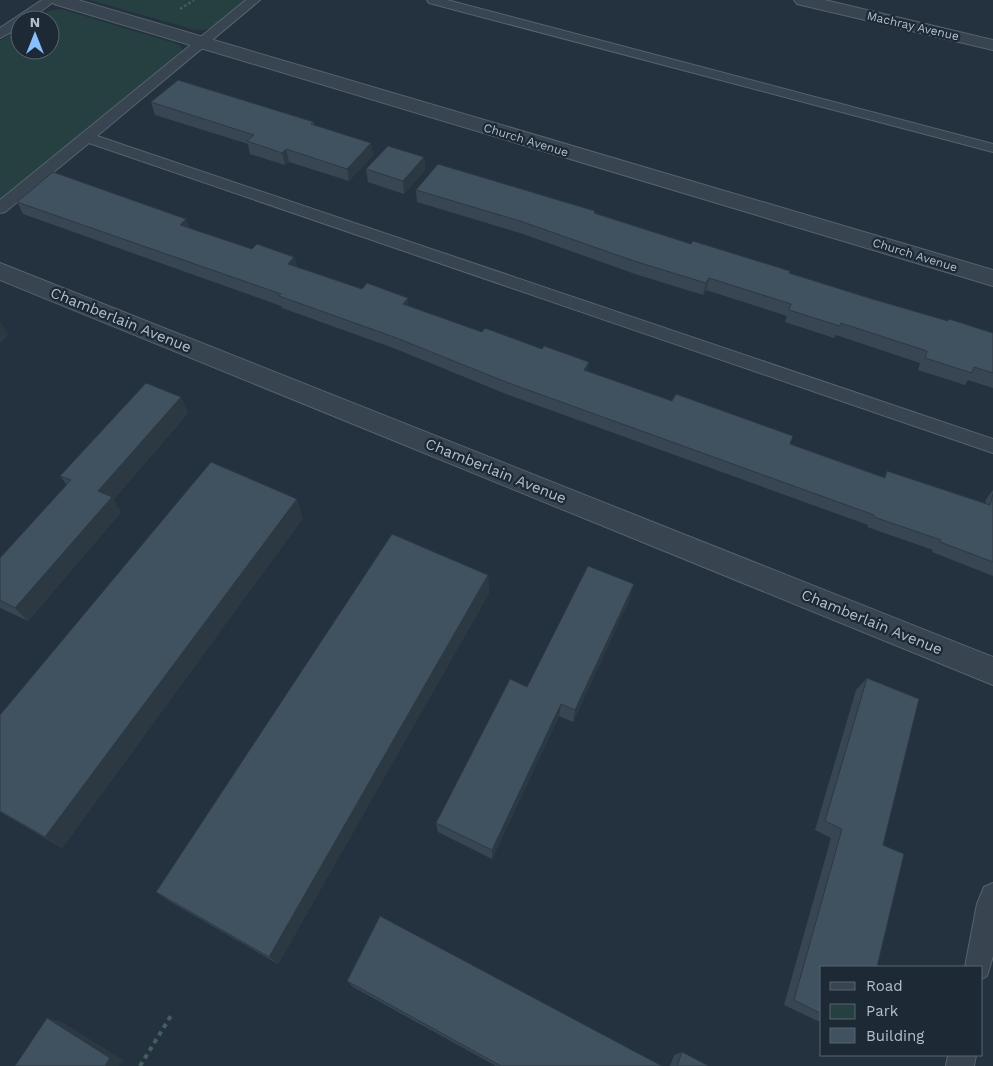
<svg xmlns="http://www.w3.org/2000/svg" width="993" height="1066" viewBox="0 0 993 1066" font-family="'Work Sans',sans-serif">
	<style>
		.green { fill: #264041 }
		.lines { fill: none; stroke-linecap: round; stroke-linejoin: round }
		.service-casing { stroke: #56626e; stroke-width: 2 }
		.minor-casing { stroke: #56626e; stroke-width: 2 }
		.path-far1 { stroke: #445d5e; stroke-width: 2.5; stroke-dasharray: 2.5 2.5; stroke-linecap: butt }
		.path { stroke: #445d5e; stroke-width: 4; stroke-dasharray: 4.5 4.5; stroke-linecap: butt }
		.service { fill: #384450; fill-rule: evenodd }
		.minor { fill: #384450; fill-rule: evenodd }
		.wall { fill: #374652 }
		.shaded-wall { fill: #2d3942 }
		.building { fill: #40515f; stroke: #2d3942 }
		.labels { text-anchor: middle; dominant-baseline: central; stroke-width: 4.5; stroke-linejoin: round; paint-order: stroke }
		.far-street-label { font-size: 12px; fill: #b4bfcb; stroke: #1d2935 }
		.street-label { font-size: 15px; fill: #b4bfcb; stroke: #1d2935 }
	</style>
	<rect width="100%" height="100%" fill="#243240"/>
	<!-- green -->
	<g class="green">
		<path d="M90,0H248C232,13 215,35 192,29Z"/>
		<polygon points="61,9 174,43 179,45 183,51 0,201 0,41 20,28 20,50 50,50 50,20 31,20 41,13"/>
	</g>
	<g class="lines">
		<!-- service casing -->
		<g class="service-casing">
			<g id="service">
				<polygon points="42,0 56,0 29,20 20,20 20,27 0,38 0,28"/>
				<polygon points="246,0 260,0 97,136 993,439 993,453 89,143 5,212 0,213 0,200"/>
				<polygon points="427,0 447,0 993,144 993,152 429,3"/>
				<polygon points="993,883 993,956 987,976 982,979 982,967 965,967 977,904 984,887"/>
				<polygon points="948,1055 976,1055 974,1066 946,1066"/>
			</g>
		</g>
		<!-- minor casing -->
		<g class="minor-casing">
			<g id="minor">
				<polygon points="51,0 78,0 993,270 993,286 54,4"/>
				<polygon points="794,0 825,0 993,40 993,50 797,4"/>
				<polygon points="0,263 993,657 993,685 0,280"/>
			</g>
		</g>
		<!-- path-far1 -->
		<polyline class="path-far1" points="180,9 194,0"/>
		<!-- path -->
		<polyline class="path" points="140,1066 172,1014"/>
		<!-- service -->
		<use href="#service" class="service"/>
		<!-- minor -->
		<use href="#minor" class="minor"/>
	</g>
	<!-- wall -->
	<g class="wall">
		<polygon points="151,102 314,122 314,125 371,143 373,155 349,181 289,162 285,165 250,154 248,144 155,115"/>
		<polygon points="424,157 425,170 404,194 368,182 366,169"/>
		<polygon points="416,190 595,213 691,244 789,273 869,298 948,321 993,333 993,388 968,380 965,385 918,370 920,363 836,335 834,338 785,322 787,316 706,290 703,295 635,274 520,233 417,202"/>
		<polygon points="17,202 186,219 189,228 252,249 294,257 297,267 362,289 408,298 408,306 790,444 884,477 887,471 985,504 986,499 993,490 993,576 932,552 933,550 867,527 868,525 506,394 396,349 282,308 281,306 23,214"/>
		<polygon points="188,413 113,500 121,512 28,621 0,608 0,558 67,485 60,476"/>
		<polygon points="303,518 62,848 0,812 0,715"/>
		<polygon points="488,575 489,593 278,964 169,901 156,892"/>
		<polygon points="630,598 573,722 559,716 492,859 438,832 436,823"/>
		<polygon points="867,678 883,845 822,967 822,1023 784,1005 831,838 815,830 856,690"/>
		<polygon points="347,981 662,1066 496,1066 353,987"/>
		<polygon points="682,1052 709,1066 670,1066 674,1055"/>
	</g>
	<!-- shaded-wall -->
	<g class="shaded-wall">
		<polygon points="371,143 373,155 349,181 347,169"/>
		<polygon points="286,149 289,162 285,165 282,153"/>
		<polygon points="424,157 425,170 404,194 403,181"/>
		<polygon points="186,219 190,231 180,225"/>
		<polygon points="294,257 297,269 288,264"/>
		<polygon points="709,278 706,290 703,295 706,283"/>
		<polygon points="408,298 409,311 403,304"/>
		<polygon points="0,321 8,335 0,343"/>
		<polygon points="589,362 587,374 584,370"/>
		<polygon points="181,397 188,413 113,500 121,512 28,621 15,608 98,491"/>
		<polygon points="297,499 303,518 62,848 45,837"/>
		<polygon points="488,575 489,593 278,964 269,957"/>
		<polygon points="634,584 630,598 573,722 575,710"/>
		<polygon points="561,704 559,716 492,859 492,850"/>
		<polygon points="47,1018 62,1022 123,1060 119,1066 105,1066"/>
	</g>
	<!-- building -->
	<g class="building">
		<polygon points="178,80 314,122 311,124 371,143 347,169 286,149 282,153 247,141 254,135 151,102"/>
		<polygon points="388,146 424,157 403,181 366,169"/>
		<polygon points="438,164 595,211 594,213 691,244 693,241 790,271 789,273 869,298 948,321 949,319 993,333 993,373 974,367 972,373 925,358 927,351 841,323 840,326 789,310 791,304 709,278 706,283 637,262 520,221 416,190"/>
		<polygon points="53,172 186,219 180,225 252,249 257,244 294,257 288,264 362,289 367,283 408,298 403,304 482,332 485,328 542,349 544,346 589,362 584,370 672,401 676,394 793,436 790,444 885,478 887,471 990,505 993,494 993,562 940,542 941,540 874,517 874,515 506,382 394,337 279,296 281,294 17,202"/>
		<polygon points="146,383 181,397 98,491 112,497 15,608 0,600 0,558 71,480 60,476"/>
		<polygon points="211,462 297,499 45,837 0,811 0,715"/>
		<polygon points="392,534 488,575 269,957 156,892"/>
		<polygon points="588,566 634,584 575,710 561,704 492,850 436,823 510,679 527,687"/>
		<polygon points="867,678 919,699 883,845 904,854 877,967 822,967 822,1014 794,1000 842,829 825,821"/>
		<polygon points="380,916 662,1066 501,1066 347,981"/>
		<polygon points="47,1018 110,1058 105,1066 15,1066"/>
		<polygon points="682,1052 709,1066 677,1066"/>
	</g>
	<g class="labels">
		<!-- far-street labels -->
		<g class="far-street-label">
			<text transform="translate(913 26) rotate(13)">Machray Avenue</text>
			<text transform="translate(526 140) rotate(17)">Church Avenue</text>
			<text transform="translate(915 255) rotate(17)">Church Avenue</text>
		</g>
		<!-- street labels -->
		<g class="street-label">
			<text transform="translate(121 320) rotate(22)">Chamberlain Avenue</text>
			<text transform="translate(496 471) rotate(22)">Chamberlain Avenue</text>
			<text transform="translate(872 622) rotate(22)">Chamberlain Avenue</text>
		</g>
	</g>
	<!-- legend -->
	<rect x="820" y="966" width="162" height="90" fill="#1d2935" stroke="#596571"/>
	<rect x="830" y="982" width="25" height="8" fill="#384450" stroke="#596571"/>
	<text x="866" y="991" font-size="15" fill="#b4bfcb">Road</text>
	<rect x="830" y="1004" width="25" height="15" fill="#264041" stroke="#596571"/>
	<text x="866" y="1016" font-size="15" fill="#b4bfcb">Park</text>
	<rect x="830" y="1028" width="25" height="15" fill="#40515f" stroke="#596571"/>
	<text x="866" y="1041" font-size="15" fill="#b4bfcb">Building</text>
	<!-- north arrow -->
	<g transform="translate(35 35)"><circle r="24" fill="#1d2935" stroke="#596571"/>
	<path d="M0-4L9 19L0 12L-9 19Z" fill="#88bffc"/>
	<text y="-8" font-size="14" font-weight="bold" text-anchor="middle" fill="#b4bfcb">N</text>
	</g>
</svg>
